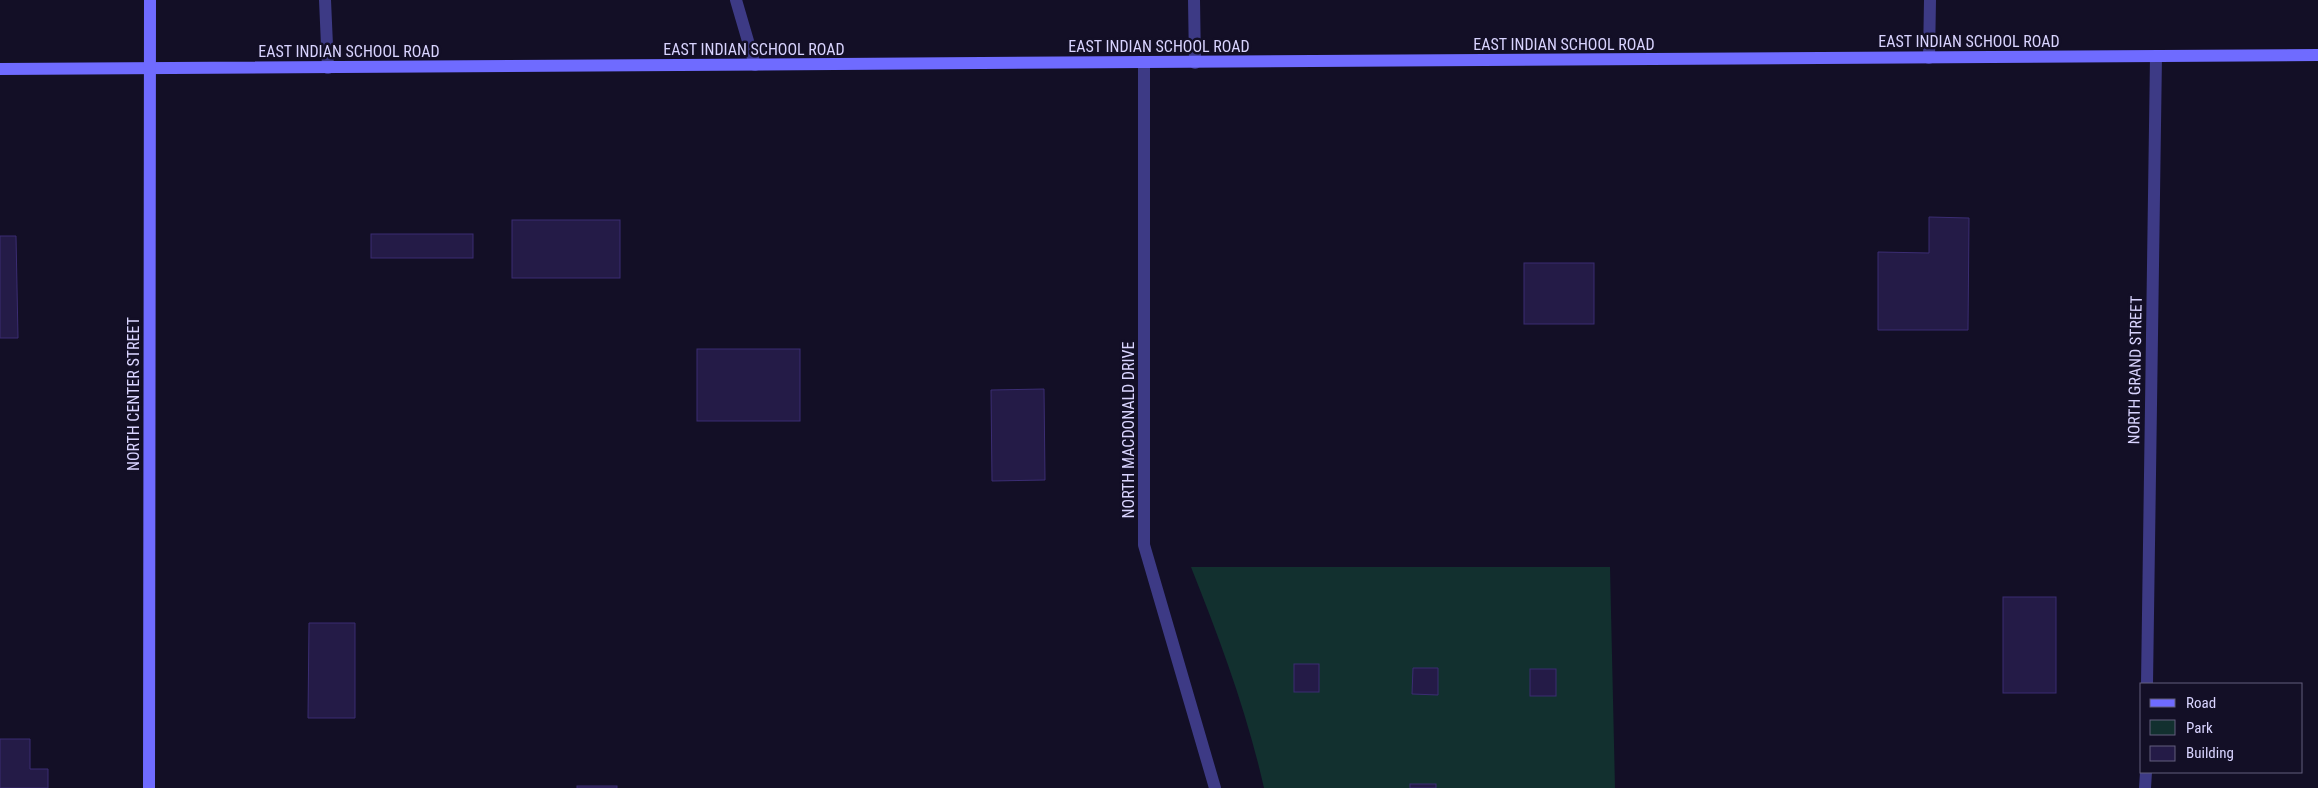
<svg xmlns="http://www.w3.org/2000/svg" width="2318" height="788" viewBox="0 0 2318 788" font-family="'Roboto Condensed',sans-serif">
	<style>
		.green { fill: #12302f }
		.building { fill: #241b47; stroke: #3b2d73 }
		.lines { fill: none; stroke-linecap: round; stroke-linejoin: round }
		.lane { stroke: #3d3a85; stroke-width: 12 }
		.street { stroke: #3d3a85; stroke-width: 12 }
		.secondary { stroke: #6f6bff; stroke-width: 12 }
		.labels { text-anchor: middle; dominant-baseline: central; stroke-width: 5; stroke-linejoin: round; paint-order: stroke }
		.street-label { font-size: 16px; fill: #d9d4ff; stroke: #130f26 }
	</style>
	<rect width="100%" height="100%" fill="#130f26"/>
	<!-- green -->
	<path class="green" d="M1191,567H1610L1615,788H1264C1247,712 1220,640 1191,567Z"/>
	<!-- building -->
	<g class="building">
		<polygon points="1929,217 1969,218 1968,330 1878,330 1878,252 1929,253"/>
		<rect x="512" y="220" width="108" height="58"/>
		<rect x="371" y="234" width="102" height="24"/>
		<polygon points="0,236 16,236 18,338 0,338"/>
		<rect x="1524" y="263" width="70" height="61"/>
		<rect x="697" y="349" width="103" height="72"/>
		<polygon points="1044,389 1045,480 992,481 991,390"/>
		<rect x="2003" y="597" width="53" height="96"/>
		<polygon points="309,623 355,623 355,718 308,718"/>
		<rect x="1294" y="664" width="25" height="28"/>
		<polygon points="1413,668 1438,668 1438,695 1412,694"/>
		<rect x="1530" y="669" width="26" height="27"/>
		<polygon points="0,739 30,739 30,769 48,769 48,788 0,788"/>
		<rect x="1410" y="784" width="26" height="4"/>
		<rect x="577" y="786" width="40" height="2"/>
	</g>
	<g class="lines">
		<!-- lane -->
		<g class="lane">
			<polyline points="325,0 328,68"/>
			<polyline points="736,0 755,65"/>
			<polyline points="1194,0 1195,63"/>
			<polyline points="1929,58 1930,0"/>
		</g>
		<!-- street -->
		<g class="street">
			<polyline points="1144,63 1144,545 1215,788"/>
			<polyline points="2147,684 2156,56"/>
			<polyline points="2145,788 2146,772"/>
		</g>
		<!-- secondary -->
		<g class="secondary">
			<polyline points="0,69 2318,55"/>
			<polyline points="149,788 150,0"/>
		</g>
	</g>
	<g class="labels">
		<!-- street labels -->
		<g class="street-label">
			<text x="1969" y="41">EAST INDIAN SCHOOL ROAD</text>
			<text x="1564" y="44">EAST INDIAN SCHOOL ROAD</text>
			<text x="1159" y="46">EAST INDIAN SCHOOL ROAD</text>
			<text x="754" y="49">EAST INDIAN SCHOOL ROAD</text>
			<text x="349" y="51">EAST INDIAN SCHOOL ROAD</text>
			<text transform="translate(2135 370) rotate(-89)">NORTH GRAND STREET</text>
			<text transform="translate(133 394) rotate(-90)">NORTH CENTER STREET</text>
			<text transform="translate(1128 430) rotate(-90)">NORTH MACDONALD DRIVE</text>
		</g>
	</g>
	<!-- legend -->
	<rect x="2140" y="683" width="162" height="90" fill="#130f26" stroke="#625e7d"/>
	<rect x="2150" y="699" width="25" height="8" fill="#6f6bff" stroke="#625e7d"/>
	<text x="2186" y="708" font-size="15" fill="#d9d4ff">Road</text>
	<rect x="2150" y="720" width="25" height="15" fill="#12302f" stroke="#625e7d"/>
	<text x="2186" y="733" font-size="15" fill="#d9d4ff">Park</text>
	<rect x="2150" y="746" width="25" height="15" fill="#241b47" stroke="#625e7d"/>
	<text x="2186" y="758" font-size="15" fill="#d9d4ff">Building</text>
</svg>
